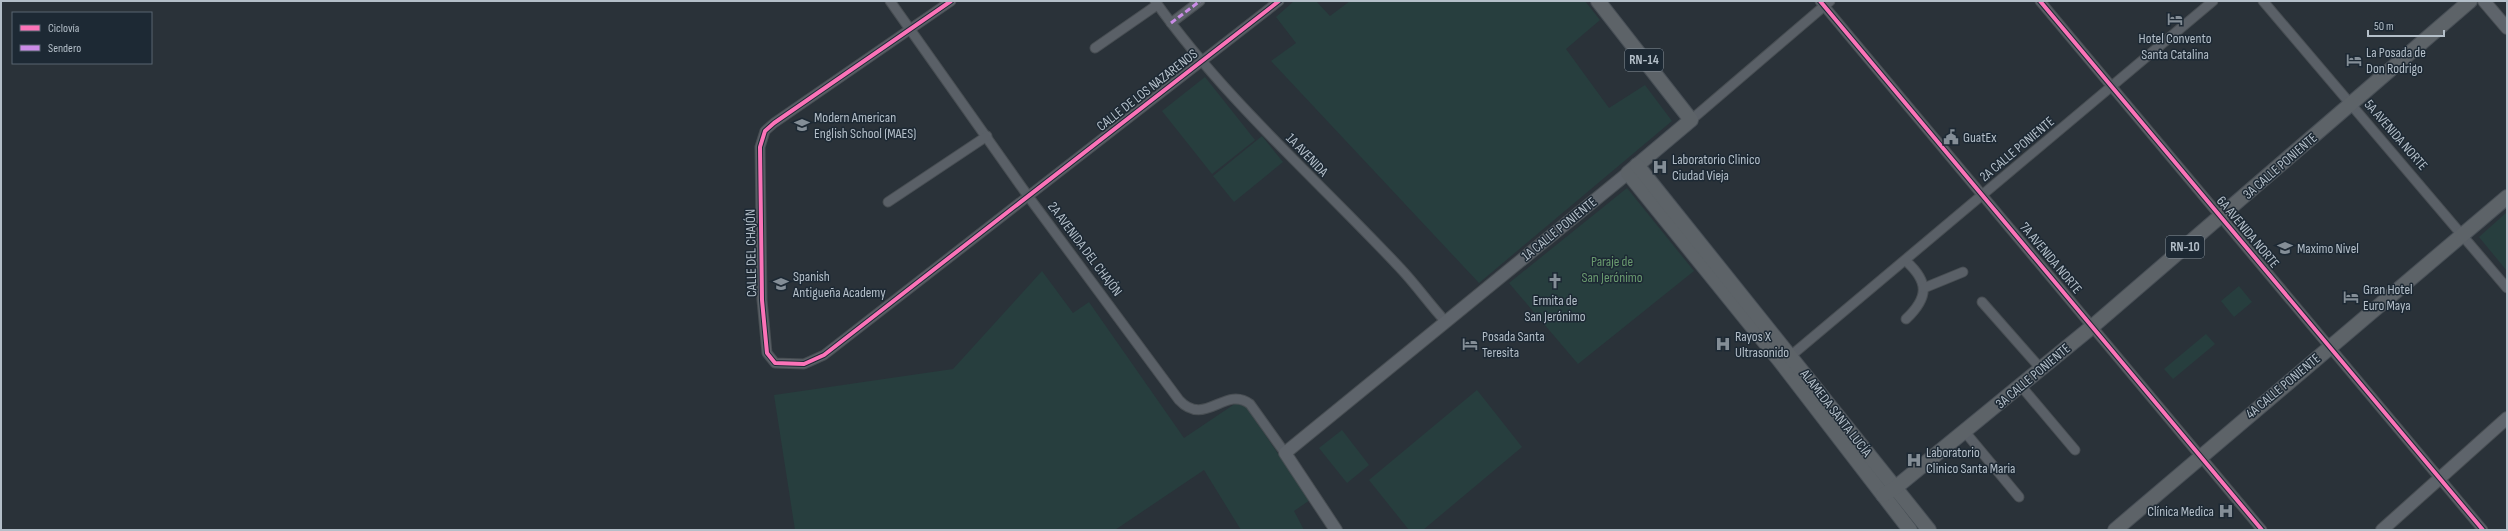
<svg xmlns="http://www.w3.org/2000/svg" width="2508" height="531" viewBox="0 0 2508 531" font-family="'Sofia Sans Condensed',sans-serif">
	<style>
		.green { fill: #273e3e }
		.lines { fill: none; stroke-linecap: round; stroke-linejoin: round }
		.street-casing { stroke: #484e53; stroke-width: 11 }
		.secondary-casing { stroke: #484e53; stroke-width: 14 }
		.primary-casing { stroke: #484f56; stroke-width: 16 }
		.street { stroke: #5a6067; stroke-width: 9 }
		.secondary { stroke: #5e646b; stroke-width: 12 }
		.primary { stroke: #5d6368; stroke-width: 14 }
		.quiet { stroke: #ca8be6; stroke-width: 3; stroke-dasharray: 6 3; stroke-linecap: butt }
		.cycleway-casing { stroke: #1d2934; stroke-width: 6 }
		.cycleway { stroke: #fb73b8; stroke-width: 4 }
		.labels { text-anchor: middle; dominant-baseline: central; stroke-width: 3; stroke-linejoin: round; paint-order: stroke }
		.shield { fill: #1d2934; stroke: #87929c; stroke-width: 1 }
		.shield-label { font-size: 13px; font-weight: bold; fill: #b4bfc9 }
		.poi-label { font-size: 14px; fill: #b4bfc9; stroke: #1d2934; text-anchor: start }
		.street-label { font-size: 14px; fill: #b4bfc9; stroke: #1d2934 }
		.park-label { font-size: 14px; fill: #6a9b6f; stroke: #1d2934 }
	</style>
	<rect width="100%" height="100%" fill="#2a3239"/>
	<!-- green -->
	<g class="green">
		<polygon points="1294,1 1316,1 1330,16 1350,1 1585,1 1600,20 1566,49 1609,108 1645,85 1672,121 1479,283 1271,61 1296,43 1276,17"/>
		<polygon points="1205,77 1255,140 1212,174 1162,111"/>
		<polygon points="1262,136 1283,162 1234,202 1213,176"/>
		<polygon points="1627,188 1694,271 1578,364 1509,283"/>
		<polygon points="2507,212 2507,271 2479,237"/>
		<polygon points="1042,271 1073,313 1089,302 1184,438 1236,403 1246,407 1310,500 1294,511 1304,530 1241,530 1204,470 1115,530 795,530 774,395 953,369"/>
		<polygon points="2239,286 2252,302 2234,317 2221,301"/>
		<polygon points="2206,334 2215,344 2173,379 2164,369"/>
		<polygon points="1477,390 1522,447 1423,530 1409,530 1369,480"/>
		<polygon points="1342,430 1369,465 1347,483 1319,448"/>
	</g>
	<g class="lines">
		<!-- street casing -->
		<g class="street-casing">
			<g id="street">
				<path d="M890,1L1028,196L1179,400C1205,428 1225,385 1250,404L1285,453"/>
				<polyline points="951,1 774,123 765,131 760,147 762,300 767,353 775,363 804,364 824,355 1279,1"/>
				<path d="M1155,1C1226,101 1318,180 1401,269C1417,286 1430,305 1446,322"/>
				<polyline points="1820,1 2262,530"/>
				<polyline points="2040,1 2483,530"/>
				<polyline points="2263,1 2507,288"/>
				<polyline points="1171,23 1200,1"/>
				<polyline points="1095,48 1157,5"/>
				<polyline points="1691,120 1830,1"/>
				<polyline points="888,202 987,136"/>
				<path d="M1906,261C1929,282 1929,297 1906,319"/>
				<polyline points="1924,288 1963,272"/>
				<polyline points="1982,302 2041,369"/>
				<polyline points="1787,359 2213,1"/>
				<polyline points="2021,386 2075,450"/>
				<polyline points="1965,432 2019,497"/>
			</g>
		</g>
		<!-- secondary casing -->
		<g class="secondary-casing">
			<g id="secondary">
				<polyline points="2484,1 2507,28"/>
				<polyline points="1336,530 1285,453 1628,173"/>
				<polyline points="2382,530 2507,418"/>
			</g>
		</g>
		<!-- primary casing -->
		<g class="primary-casing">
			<g id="primary">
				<polyline points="1598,1 1691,120 1628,173 1780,361 1910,530"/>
				<polyline points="1637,165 1929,530"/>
				<polyline points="1883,495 1895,488 2093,326 2470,1"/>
				<polyline points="2115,530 2507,197"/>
			</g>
		</g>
		<!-- street -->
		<use href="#street" class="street"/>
		<!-- secondary -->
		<use href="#secondary" class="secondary"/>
		<!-- primary -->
		<use href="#primary" class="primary"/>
		<!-- quiet -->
		<polyline class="quiet" points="1171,23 1200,1"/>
		<!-- cycleway casing -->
		<g class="cycleway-casing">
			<g id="cycleway">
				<polyline points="951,1 774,123 765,131 760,147 762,300 767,353 775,363 804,364 824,355 1279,1"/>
				<polyline points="1820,1 2262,530"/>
				<polyline points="2040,1 2483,530"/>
			</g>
		</g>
		<!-- cycleway -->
		<use href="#cycleway" class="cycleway"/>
	</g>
	<!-- icons -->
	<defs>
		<g id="hotel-bare" transform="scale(1.2)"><path d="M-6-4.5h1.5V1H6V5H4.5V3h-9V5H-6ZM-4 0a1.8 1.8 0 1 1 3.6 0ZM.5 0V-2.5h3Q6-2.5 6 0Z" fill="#848e97" stroke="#1d2934" stroke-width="2.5" paint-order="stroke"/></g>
		<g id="school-bare" transform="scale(1.2)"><path d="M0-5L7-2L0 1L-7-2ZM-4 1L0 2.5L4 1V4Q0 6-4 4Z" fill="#848e97" stroke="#1d2934" stroke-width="2.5" paint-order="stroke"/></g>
		<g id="civic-bare" transform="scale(1.2)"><path d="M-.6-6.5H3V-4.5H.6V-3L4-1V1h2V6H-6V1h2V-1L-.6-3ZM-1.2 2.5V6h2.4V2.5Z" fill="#848e97" stroke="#1d2934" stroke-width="2.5" paint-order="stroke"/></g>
		<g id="hospital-bare" transform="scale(1.2)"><path d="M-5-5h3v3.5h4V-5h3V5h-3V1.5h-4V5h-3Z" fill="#848e97" stroke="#1d2934" stroke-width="2.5" paint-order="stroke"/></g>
		<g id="church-bare" transform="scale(1.2)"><path d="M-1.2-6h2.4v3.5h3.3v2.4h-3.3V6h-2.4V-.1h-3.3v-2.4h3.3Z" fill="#848e97" stroke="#1d2934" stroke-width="2.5" paint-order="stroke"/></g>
	</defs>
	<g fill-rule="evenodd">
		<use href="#hotel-bare" x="2175" y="19"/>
		<use href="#hotel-bare" x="2354" y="60"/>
		<use href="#school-bare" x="802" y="125"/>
		<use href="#civic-bare" x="1951" y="137"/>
		<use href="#hospital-bare" x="1660" y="167"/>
		<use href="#school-bare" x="2285" y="248"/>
		<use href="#church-bare" x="1555" y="281"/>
		<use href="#school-bare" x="781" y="284"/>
		<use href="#hotel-bare" x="2351" y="297"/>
		<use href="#hotel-bare" x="1470" y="344"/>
		<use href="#hospital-bare" x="1723" y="344"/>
		<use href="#hospital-bare" x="1914" y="460"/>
		<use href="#hospital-bare" x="2226" y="511"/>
	</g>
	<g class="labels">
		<!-- shield labels -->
		<g class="shield">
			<rect x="1625" y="49" width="38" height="22" rx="3"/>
			<rect x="2166" y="236" width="38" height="22" rx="3"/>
		</g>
		<g class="shield-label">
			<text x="1644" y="60">RN-14</text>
			<text x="2185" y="247">RN-10</text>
		</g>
		<!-- poi labels -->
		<g class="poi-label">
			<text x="2175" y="38" text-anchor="middle">Hotel Convento<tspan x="2175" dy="16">Santa Catalina</tspan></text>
			<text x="2366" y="52">La Posada de<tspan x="2366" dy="16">Don Rodrigo</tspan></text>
			<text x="814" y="117">Modern American<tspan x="814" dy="16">English School (MAES)</tspan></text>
			<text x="1963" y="137">GuatEx</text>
			<text x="1672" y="159">Laboratorio Clinico<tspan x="1672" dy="16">Ciudad Vieja</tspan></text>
			<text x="2297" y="248">Maximo Nivel</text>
			<text x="793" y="276">Spanish<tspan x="793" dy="16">Antigueña Academy</tspan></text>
			<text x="2363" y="289">Gran Hotel<tspan x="2363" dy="16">Euro Maya</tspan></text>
			<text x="1555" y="300" text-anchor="middle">Ermita de<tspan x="1555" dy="16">San Jerónimo</tspan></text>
			<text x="1482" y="336">Posada Santa<tspan x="1482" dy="16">Teresita</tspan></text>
			<text x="1735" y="336">Rayos X<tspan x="1735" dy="16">Ultrasonido</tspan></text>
			<text x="1926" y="452">Laboratorio<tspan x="1926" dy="16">Clinico Santa Maria</tspan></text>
			<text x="2214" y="511" text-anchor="end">Clínica Medica</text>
		</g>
		<!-- street labels -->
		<g class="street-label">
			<text transform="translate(1147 90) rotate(-38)">CALLE DE LOS NAZARENOS</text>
			<text transform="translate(2396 135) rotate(49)">5A AVENIDA NORTE</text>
			<text transform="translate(2017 149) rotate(-40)">2A CALLE PONIENTE</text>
			<text transform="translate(1307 155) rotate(46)">1A AVENIDA</text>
			<text transform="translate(2280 166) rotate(-41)">3A CALLE PONIENTE</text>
			<text transform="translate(1559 229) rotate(-39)">1A CALLE PONIENTE</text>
			<text transform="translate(2248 232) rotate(50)">6A AVENIDA NORTE</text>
			<text transform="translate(1085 249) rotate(53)">2A AVENIDA DEL CHAJÓN</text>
			<text transform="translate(751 253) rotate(-91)">CALLE DEL CHAJÓN</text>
			<text transform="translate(2051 258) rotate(50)">7A AVENIDA NORTE</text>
			<text transform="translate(2033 376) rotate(-40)">3A CALLE PONIENTE</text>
			<text transform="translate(2283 386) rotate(-40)">4A CALLE PONIENTE</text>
			<text transform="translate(1836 413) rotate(52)">ALAMEDA SANTA LUCÍA</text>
		</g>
		<!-- park labels -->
		<g class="park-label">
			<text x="1612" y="261">Paraje de<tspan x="1612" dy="16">San Jerónimo</tspan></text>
		</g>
	</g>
	<!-- border -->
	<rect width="2508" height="531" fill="none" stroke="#b4bfc9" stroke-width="4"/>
	<!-- legend -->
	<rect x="12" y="12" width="140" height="52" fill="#1d2934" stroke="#596570"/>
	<rect x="20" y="25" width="20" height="6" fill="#fb73b8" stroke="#596570"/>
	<text x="48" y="32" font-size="12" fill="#b4bfc9">Ciclovía</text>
	<rect x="20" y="45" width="20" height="6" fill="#ca8be6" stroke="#596570"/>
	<text x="48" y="52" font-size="12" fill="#b4bfc9">Sendero</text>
	<!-- scale -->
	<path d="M2368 30v6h76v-6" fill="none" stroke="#b4bfc9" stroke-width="2"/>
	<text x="2374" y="30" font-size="12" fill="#b4bfc9" stroke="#1d2934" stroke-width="3" paint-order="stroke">50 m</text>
</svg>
